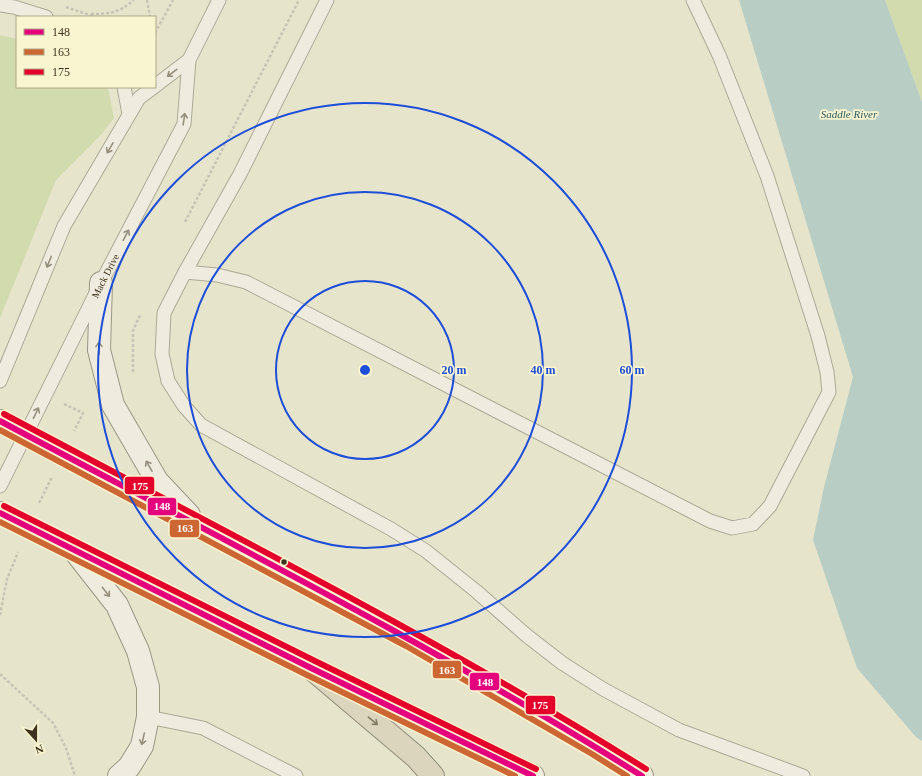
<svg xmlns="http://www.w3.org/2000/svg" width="922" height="776" viewBox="0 0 922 776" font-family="Georgia,serif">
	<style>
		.green { fill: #d2dbad }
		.water { fill: #b8cec4 }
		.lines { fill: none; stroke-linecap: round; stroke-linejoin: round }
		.lane-casing { stroke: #aca896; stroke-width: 15 }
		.secondary-casing { stroke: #9c9785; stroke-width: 24 }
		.highway-casing { stroke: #928d7c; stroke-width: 24 }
		.path { stroke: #c8c4b5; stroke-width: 2.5; stroke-dasharray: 3 2; stroke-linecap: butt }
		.lane { stroke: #efecdf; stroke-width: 13 }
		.secondary { stroke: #efecdf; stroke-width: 22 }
		.highway { stroke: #dbd5bd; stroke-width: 22 }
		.bus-1-casing { stroke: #faf5d1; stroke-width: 9 }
		.bus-2-casing { stroke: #faf5d1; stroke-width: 9 }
		.bus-3-casing { stroke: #faf5d1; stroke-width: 9 }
		.bus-1 { stroke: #e5007d; stroke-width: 6 }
		.bus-2 { stroke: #c63; stroke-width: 6 }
		.bus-3 { stroke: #e4002b; stroke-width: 6 }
		.oneway { stroke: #968f7e }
		.oneway2 { stroke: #847b64 }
		.ring { fill: none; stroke: #1d4ed8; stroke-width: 2 }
		.bus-dot { fill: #3d321c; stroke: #faf5d1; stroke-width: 1.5 }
		.labels { text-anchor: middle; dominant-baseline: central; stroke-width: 3.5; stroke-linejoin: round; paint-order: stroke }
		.street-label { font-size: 10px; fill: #3d321c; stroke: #faf5d1 }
		.water-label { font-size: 11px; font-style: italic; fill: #29585e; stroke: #faf5d1 }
		.centre { fill: #1d4ed8; stroke: #faf5d1; stroke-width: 2 }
		.ring-label { font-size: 12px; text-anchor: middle; font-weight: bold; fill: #1d4ed8; stroke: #faf5d1; stroke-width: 3.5; stroke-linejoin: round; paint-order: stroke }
		.line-badge { stroke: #faf5d1; stroke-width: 1.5 }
		.badge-label { font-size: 11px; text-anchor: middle; font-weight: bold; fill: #fff }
	</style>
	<rect width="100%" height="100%" fill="#e7e4cc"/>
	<!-- green -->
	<g class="green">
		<polygon points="885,0 922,0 922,102"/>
		<polygon points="0,35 17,39 17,87 107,87 109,92 114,118 100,136 56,180 0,318"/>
	</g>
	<!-- water -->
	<polygon class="water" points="739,0 885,0 922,102 922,741 916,737 857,668 813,540 824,487 853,377"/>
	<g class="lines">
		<!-- lane casing -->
		<g class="lane-casing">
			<g id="lane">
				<polyline points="327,0 240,174 185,272 164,313 162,354 168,381 184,406 201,425 391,529 426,551 476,591 526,635 562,663 603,689 679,730 803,776"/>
				<polyline points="0,5 14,7 46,17"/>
				<polyline points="155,86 189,60"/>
				<polyline points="124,87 129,114"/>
				<polyline points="185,272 217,275 246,282 710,521 732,528 753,524 770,506 829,392 827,372 818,336 767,176 719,55 693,0"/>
				<polyline points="0,381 64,226 139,98 154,87"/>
				<path id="s1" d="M0,486L101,283L184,124L189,60L219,0"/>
				<polyline points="148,717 203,728 296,776"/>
			</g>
		</g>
		<!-- secondary casing -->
		<g class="secondary-casing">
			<g id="secondary">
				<polyline points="101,283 99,350 113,405 157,481 189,515"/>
				<polyline points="0,421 410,639 596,747 642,776"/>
				<polyline points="0,513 311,668 533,776"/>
				<polyline points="77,554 117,605 138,651 148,687 148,717 142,746 129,767 119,776"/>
			</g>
		</g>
		<!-- highway casing -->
		<g class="highway-casing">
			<polyline id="highway" points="311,668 416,757 433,776"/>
		</g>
		<!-- path -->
		<g class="path">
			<polyline points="147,0 150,17"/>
			<polyline points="66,7 96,17"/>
			<path d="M91,14C110,14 118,13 134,0"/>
			<polyline points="155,33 173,0"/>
			<polyline points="185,222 299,0"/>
			<polyline points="133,372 133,331 140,315"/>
			<polyline points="64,404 83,413 74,431"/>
			<polyline points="39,503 52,477"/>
			<polyline points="0,615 7,579 18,552"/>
			<polyline points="0,674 53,723 66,748 75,776"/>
		</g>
		<!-- lane -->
		<use href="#lane" class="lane"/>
		<!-- secondary -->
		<use href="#secondary" class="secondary"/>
		<!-- highway -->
		<use href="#highway" class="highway"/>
		<!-- bus-1 casing -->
		<g class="bus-1-casing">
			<g id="bus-1">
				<path d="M0,421C216,536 435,646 642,776"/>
				<polyline points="0,513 311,668 533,776"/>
			</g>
		</g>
		<!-- bus-2 casing -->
		<g class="bus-2-casing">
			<g id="bus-2">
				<polyline points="0,430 406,646 592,754 627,776"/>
				<polyline points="0,522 307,675 515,776"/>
			</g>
		</g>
		<!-- bus-3 casing -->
		<g class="bus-3-casing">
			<g id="bus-3">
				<path d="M4,414C220,529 439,639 646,769"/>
				<polyline points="4,506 315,661 536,769"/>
			</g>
		</g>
		<!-- bus-1 -->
		<use href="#bus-1" class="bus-1"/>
		<!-- bus-2 -->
		<use href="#bus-2" class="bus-2"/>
		<!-- bus-3 -->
		<use href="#bus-3" class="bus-3"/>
	</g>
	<!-- one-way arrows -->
	<defs><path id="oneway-shaft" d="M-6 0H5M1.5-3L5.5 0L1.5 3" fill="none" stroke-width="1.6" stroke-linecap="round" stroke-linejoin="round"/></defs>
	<g class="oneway">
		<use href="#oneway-shaft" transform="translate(172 73) rotate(143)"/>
		<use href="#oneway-shaft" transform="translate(184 119) rotate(-82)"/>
		<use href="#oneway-shaft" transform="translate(110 148) rotate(120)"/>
		<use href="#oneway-shaft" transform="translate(126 235) rotate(-62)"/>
		<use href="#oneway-shaft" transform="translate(49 262) rotate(112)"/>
		<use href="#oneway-shaft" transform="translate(99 348) rotate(-93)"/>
		<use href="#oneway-shaft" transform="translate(36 413) rotate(-64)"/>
		<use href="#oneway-shaft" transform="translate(149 466) rotate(-120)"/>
		<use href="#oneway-shaft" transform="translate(106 592) rotate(52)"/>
		<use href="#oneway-shaft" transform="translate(143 739) rotate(103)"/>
	</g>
	<use class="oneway2" href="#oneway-shaft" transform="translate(373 721) rotate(40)"/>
	<!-- distance rings -->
	<g class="ring">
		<circle cx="365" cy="370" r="89"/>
		<circle cx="365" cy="370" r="178"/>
		<circle cx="365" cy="370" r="267"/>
	</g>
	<!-- markers -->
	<circle class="bus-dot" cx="284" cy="562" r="3.5"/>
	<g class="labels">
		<!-- street labels -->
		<g class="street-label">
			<text stroke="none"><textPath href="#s1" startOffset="235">Mack Drive</textPath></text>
		</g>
		<!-- water labels -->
		<g class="water-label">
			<text x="849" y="114">Saddle River</text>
		</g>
	</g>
	<circle cx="365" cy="370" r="6" class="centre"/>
	<g class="ring-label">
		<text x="454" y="374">20 m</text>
		<text x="543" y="374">40 m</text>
		<text x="632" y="374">60 m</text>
	</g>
	<g class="line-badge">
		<rect x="124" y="476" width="31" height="19" rx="4" fill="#e4002b"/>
		<rect x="147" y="497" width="30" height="19" rx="4" fill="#e5007d"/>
		<rect x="169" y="519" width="31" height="19" rx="4" fill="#c63"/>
		<rect x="432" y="660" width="30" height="19" rx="4" fill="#c63"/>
		<rect x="469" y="672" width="31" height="19" rx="4" fill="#e5007d"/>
		<rect x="525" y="695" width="31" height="20" rx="4" fill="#e4002b"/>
	</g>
	<g class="badge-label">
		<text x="140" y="490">175</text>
		<text x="162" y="510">148</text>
		<text x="185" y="532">163</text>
		<text x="447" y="674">163</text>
		<text x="485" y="686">148</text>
		<text x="540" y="709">175</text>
	</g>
	<!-- legend -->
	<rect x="16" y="16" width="140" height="72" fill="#faf5d1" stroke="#aea789"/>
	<rect x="24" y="29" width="20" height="6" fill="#e5007d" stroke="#aea789"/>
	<text x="52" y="36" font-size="12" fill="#3d321c">148</text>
	<rect x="24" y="49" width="20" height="6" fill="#cc6633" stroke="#aea789"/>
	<text x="52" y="56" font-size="12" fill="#3d321c">163</text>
	<rect x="24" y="69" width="20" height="6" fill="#e4002b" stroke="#aea789"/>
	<text x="52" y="76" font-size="12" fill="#3d321c">175</text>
	<!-- north arrow -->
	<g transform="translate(36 740) rotate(159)" stroke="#faf5d1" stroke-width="3" paint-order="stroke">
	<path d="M0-3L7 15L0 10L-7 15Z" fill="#3d321c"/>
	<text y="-6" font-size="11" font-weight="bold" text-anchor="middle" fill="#3d321c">N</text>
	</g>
</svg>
